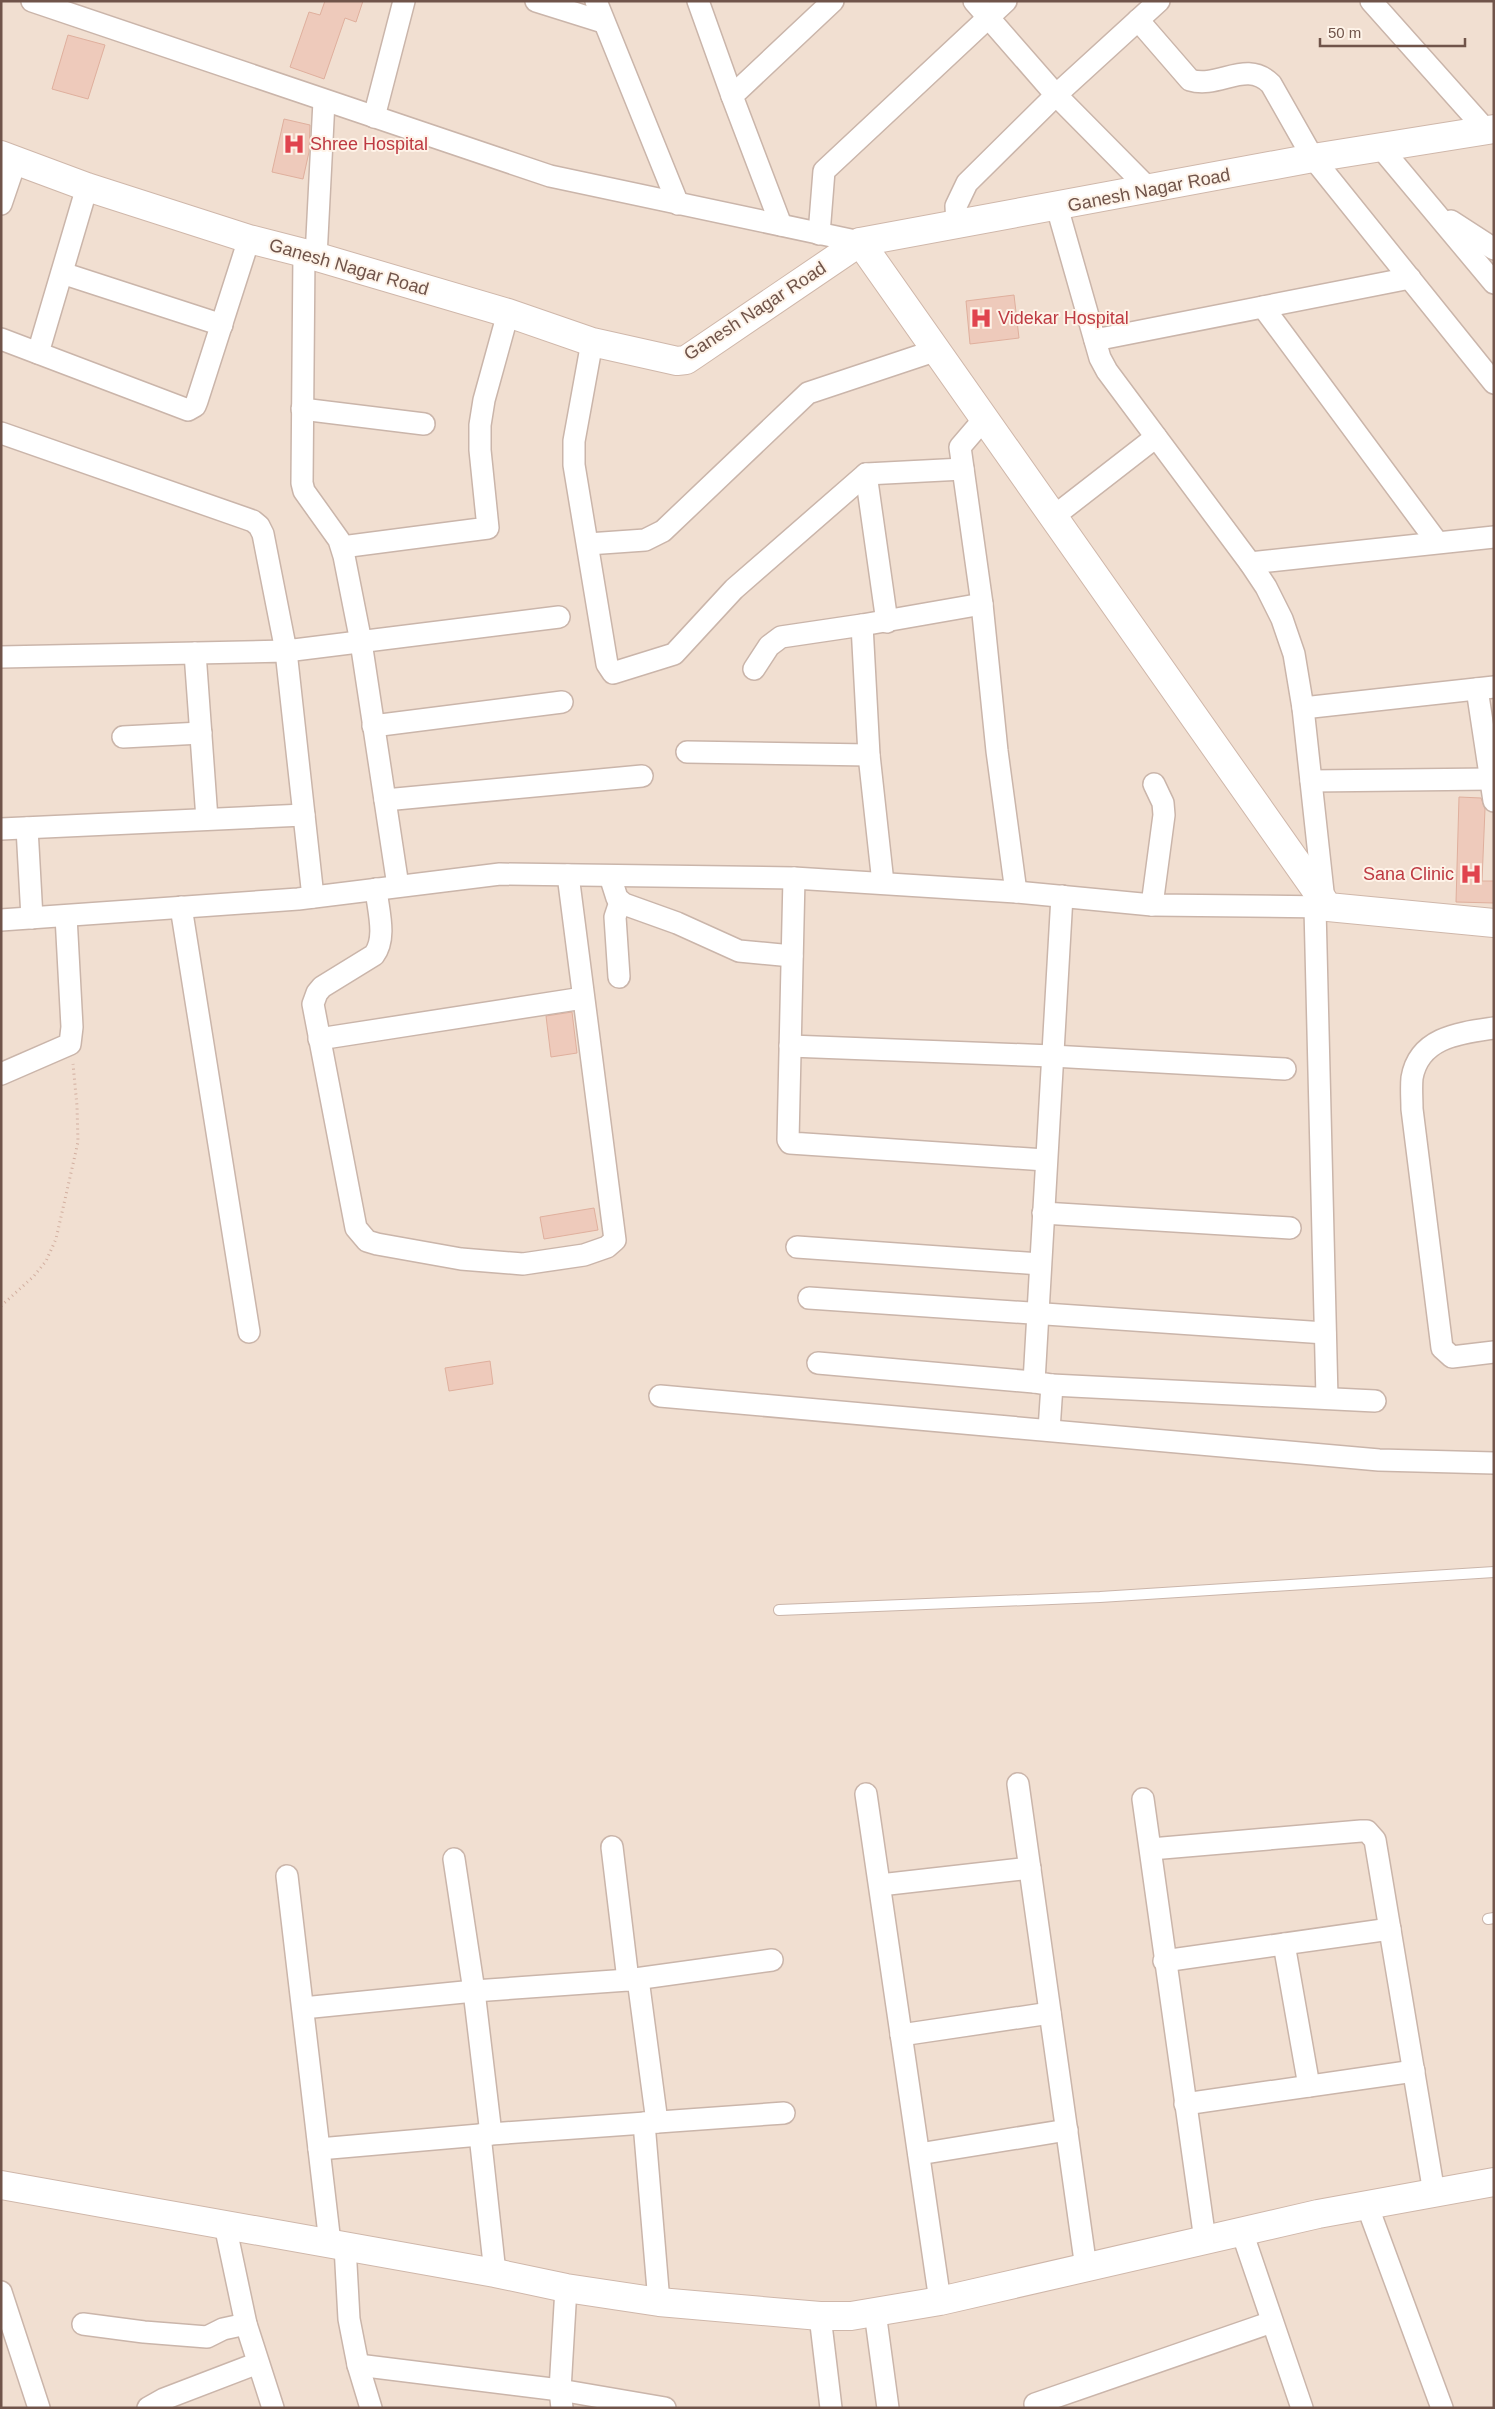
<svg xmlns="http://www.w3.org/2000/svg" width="1495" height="2409" viewBox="0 0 1495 2409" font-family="Helvetica,sans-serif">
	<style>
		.residential { fill: #f1dfd1 }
		.building { fill: #eecabb; stroke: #dfaf9d }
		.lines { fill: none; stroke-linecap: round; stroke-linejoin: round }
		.lane-casing { stroke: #cab5aa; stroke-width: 12 }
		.street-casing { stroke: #cab5aa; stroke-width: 24 }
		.secondary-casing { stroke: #cfb7aa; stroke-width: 30 }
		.path { stroke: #d2ae9f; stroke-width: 3; stroke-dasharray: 1 4; stroke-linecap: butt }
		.lane { stroke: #fff; stroke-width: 10 }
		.street { stroke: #fff; stroke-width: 21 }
		.secondary { stroke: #fff; stroke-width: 28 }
		.labels { text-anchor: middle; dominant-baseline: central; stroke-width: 4; stroke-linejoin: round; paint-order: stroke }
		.health-label { font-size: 18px; fill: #be3a42; stroke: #fef3e8; text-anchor: start }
		.street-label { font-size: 18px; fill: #70544a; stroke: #fef3e8 }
	</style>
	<rect width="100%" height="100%" fill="#faeee2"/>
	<!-- residential -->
	<rect class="residential" x="1" y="1" width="1493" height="2407"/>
	<!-- building -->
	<g class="building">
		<polygon points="325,1 363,1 356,22 345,18 324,79 290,67 309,12 320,15"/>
		<polygon points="68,35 105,45 88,99 52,89"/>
		<polygon points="284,119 310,125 309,152 303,179 272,172"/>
		<polygon points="1014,295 1019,338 970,344 966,301"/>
		<polygon points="1459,797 1481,798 1485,809 1482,881 1494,881 1494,903 1456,902"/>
		<polygon points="572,1012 577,1053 551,1057 546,1016"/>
		<polygon points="594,1208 598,1230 544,1239 540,1217"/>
		<polygon points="490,1361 493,1384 449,1391 445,1368"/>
	</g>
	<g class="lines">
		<!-- lane casing -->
		<g class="lane-casing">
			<g id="lane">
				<polyline points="779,1610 1100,1597 1494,1572"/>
				<polyline points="1488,1919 1494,1918"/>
			</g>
		</g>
		<!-- street casing -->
		<g class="street-casing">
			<g id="street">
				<polyline points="32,1 550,176 860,242"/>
				<polyline points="536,1 603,22"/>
				<polyline points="596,1 678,204"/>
				<polyline points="698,1 732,96"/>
				<polyline points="974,1 1056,95 1150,190"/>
				<polyline points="1371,1 1486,130"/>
				<path d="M1138,20L1190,80C1219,89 1246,59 1271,84L1313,158L1494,383"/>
				<polyline points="374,117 404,1"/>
				<polyline points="1382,149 1494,283"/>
				<polyline points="1,204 16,160"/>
				<polyline points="1057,207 1100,358 1107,371 1250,563 1266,587 1282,619 1294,654 1303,708 1324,901"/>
				<polyline points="1451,221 1494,249"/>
				<polyline points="781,225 732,96 833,1"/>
				<polyline points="957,225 956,206 967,183 1056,95 1159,1"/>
				<polyline points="819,234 824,171 1006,1"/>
				<polyline points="304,253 302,483 304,491 339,540 344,556 361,642 398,886"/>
				<polyline points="316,257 324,101"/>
				<polyline points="62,273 222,325"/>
				<polyline points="1263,307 1437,542"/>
				<polyline points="1,339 188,410 195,406 197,401 249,239"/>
				<polyline points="1095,340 1410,278"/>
				<polyline points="592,342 574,441 574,465 607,664 613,673 674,654 734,589 866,474 963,469"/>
				<polyline points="38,353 87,187"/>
				<polyline points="302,409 424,424"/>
				<polyline points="984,419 960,447 982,604 997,751 1016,892"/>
				<polyline points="1,433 253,521 259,526 263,534 286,651 559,617"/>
				<polyline points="866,474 887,622"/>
				<polyline points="1053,517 1156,437"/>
				<polyline points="588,544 645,540 663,531 808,393 934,351"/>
				<polyline points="342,547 488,528 480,450 480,425 484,400 508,313"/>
				<polyline points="1250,563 1494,537"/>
				<polyline points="195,653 207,819"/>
				<polyline points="1,657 286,651 313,897"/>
				<polyline points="754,669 769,646 781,637 862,625"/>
				<polyline points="1477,689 1494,801"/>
				<polyline points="1303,708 1494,687"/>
				<polyline points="373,726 562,702"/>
				<polyline points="123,737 201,733"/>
				<polyline points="687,752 869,755"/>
				<polyline points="1311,781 1491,779"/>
				<polyline points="385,800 642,776"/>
				<polyline points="27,828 32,918"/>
				<polyline points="1,829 304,815"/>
				<polyline points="610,876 617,898 624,904 677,923 739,951 792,956"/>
				<polyline points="794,878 788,1140 790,1143 1045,1160"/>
				<polyline points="883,883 869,755 862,625 982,604"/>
				<path d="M376,889C378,910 387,938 374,955L322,987L317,993L313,1004L356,1228L367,1241L377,1244L461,1259L523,1264L584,1255L607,1247L615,1240L568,875"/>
				<polyline points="1062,896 1034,1382 1052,1385 1375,1401"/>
				<polyline points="1152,905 1164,815 1163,803 1154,784"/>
				<polyline points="181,907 249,1332"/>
				<polyline points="1315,908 1327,1398"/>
				<polyline points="1,920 298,899 500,874 794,878 1016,892 1152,905 1328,907"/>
				<polyline points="619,977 615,917 620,902"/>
				<path d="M1494,1028C1460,1033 1419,1037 1412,1078C1411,1088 1412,1099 1412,1109L1442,1348L1452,1357L1494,1352"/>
				<polyline points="319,1039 583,998"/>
				<polyline points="790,1046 1052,1056 1285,1069"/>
				<polyline points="1,1074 70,1044 72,1027 66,916"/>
				<polyline points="1043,1213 1290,1228"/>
				<polyline points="797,1247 1040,1264"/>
				<polyline points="809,1298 1325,1333"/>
				<polyline points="818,1363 1034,1382"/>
				<polyline points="660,1396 1379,1460 1494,1463"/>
				<polyline points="1049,1430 1052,1385"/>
				<polyline points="1018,1784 1086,2268"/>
				<polyline points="866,1794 940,2301"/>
				<polyline points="1143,1799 1205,2240"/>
				<polyline points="612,1847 628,1980"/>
				<polyline points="1151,1849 1361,1831 1367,1831 1375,1840 1434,2193"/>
				<polyline points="454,1859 474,1991 491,2134"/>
				<polyline points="287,1876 330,2243"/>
				<polyline points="880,1885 1030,1868"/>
				<polyline points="1284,1944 1309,2086"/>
				<polyline points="1164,1961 1390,1929"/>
				<polyline points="638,1979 657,2122"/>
				<polyline points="303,2008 474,1991 628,1980 772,1960"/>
				<polyline points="901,2035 1050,2013"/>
				<polyline points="1185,2104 1414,2071"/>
				<polyline points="644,2123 659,2302"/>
				<polyline points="480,2135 495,2273"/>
				<polyline points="319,2149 491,2134 784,2113"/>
				<polyline points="919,2154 1067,2130"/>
				<polyline points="1367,2205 1442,2408"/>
				<polyline points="225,2225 246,2324 273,2408"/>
				<polyline points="1242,2232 1302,2408"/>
				<polyline points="345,2246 349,2319 358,2365 371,2408"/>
				<polyline points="1,2292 39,2408"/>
				<polyline points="875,2312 888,2408"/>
				<polyline points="820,2316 831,2408"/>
				<polyline points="83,2324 144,2332 207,2337 223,2329 246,2324"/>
				<polyline points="358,2365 560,2390 665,2408"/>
				<polyline points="1035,2404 1272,2322"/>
				<polyline points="148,2408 164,2399 258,2363"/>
				<polyline points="562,2408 560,2390 566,2288"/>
			</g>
		</g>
		<!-- secondary casing -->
		<g class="secondary-casing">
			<g id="secondary">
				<polyline points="1,155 87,187 249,239 304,253 508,313 592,342 677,361 686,360 695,354 860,242 1313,158 1494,129"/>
				<polyline points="860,242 1328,907 1494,923"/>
				<polyline points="1,2185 495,2273 566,2288 659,2302 820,2316 851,2316 940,2301 1318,2214 1494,2182"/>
			</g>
		</g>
		<!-- path -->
		<polyline class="path" points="1,1306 34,1276 46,1261 56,1239 78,1142 77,1106 73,1064"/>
		<!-- lane -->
		<use href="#lane" class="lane"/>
		<!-- street -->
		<use href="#street" class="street"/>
		<!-- secondary -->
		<use href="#secondary" class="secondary"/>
	</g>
	<!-- icons -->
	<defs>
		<g id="hospital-bare" transform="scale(1.725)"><path d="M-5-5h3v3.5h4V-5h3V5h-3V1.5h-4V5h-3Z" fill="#e0444e" stroke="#fef3e8" stroke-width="2.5" paint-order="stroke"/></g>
	</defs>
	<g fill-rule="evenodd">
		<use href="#hospital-bare" x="294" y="144"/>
		<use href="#hospital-bare" x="981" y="318"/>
		<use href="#hospital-bare" x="1471" y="874"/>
	</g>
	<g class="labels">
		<!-- health labels -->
		<g class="health-label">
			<text x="310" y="144">Shree Hospital</text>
			<text x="998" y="318">Videkar Hospital</text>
			<text x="1454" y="874" text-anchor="end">Sana Clinic</text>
		</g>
		<!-- street labels -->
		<g class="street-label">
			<text transform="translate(1149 190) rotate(-11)">Ganesh Nagar Road</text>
			<text transform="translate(349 267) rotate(16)">Ganesh Nagar Road</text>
			<text transform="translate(755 311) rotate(-33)">Ganesh Nagar Road</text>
		</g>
	</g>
	<!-- border -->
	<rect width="1495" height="2409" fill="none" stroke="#70544a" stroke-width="5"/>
	<!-- scale -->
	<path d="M1320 38v8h145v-8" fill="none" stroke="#70544a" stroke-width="2.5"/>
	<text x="1328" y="38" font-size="15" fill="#70544a" stroke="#fef3e8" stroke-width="4" paint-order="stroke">50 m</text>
</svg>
